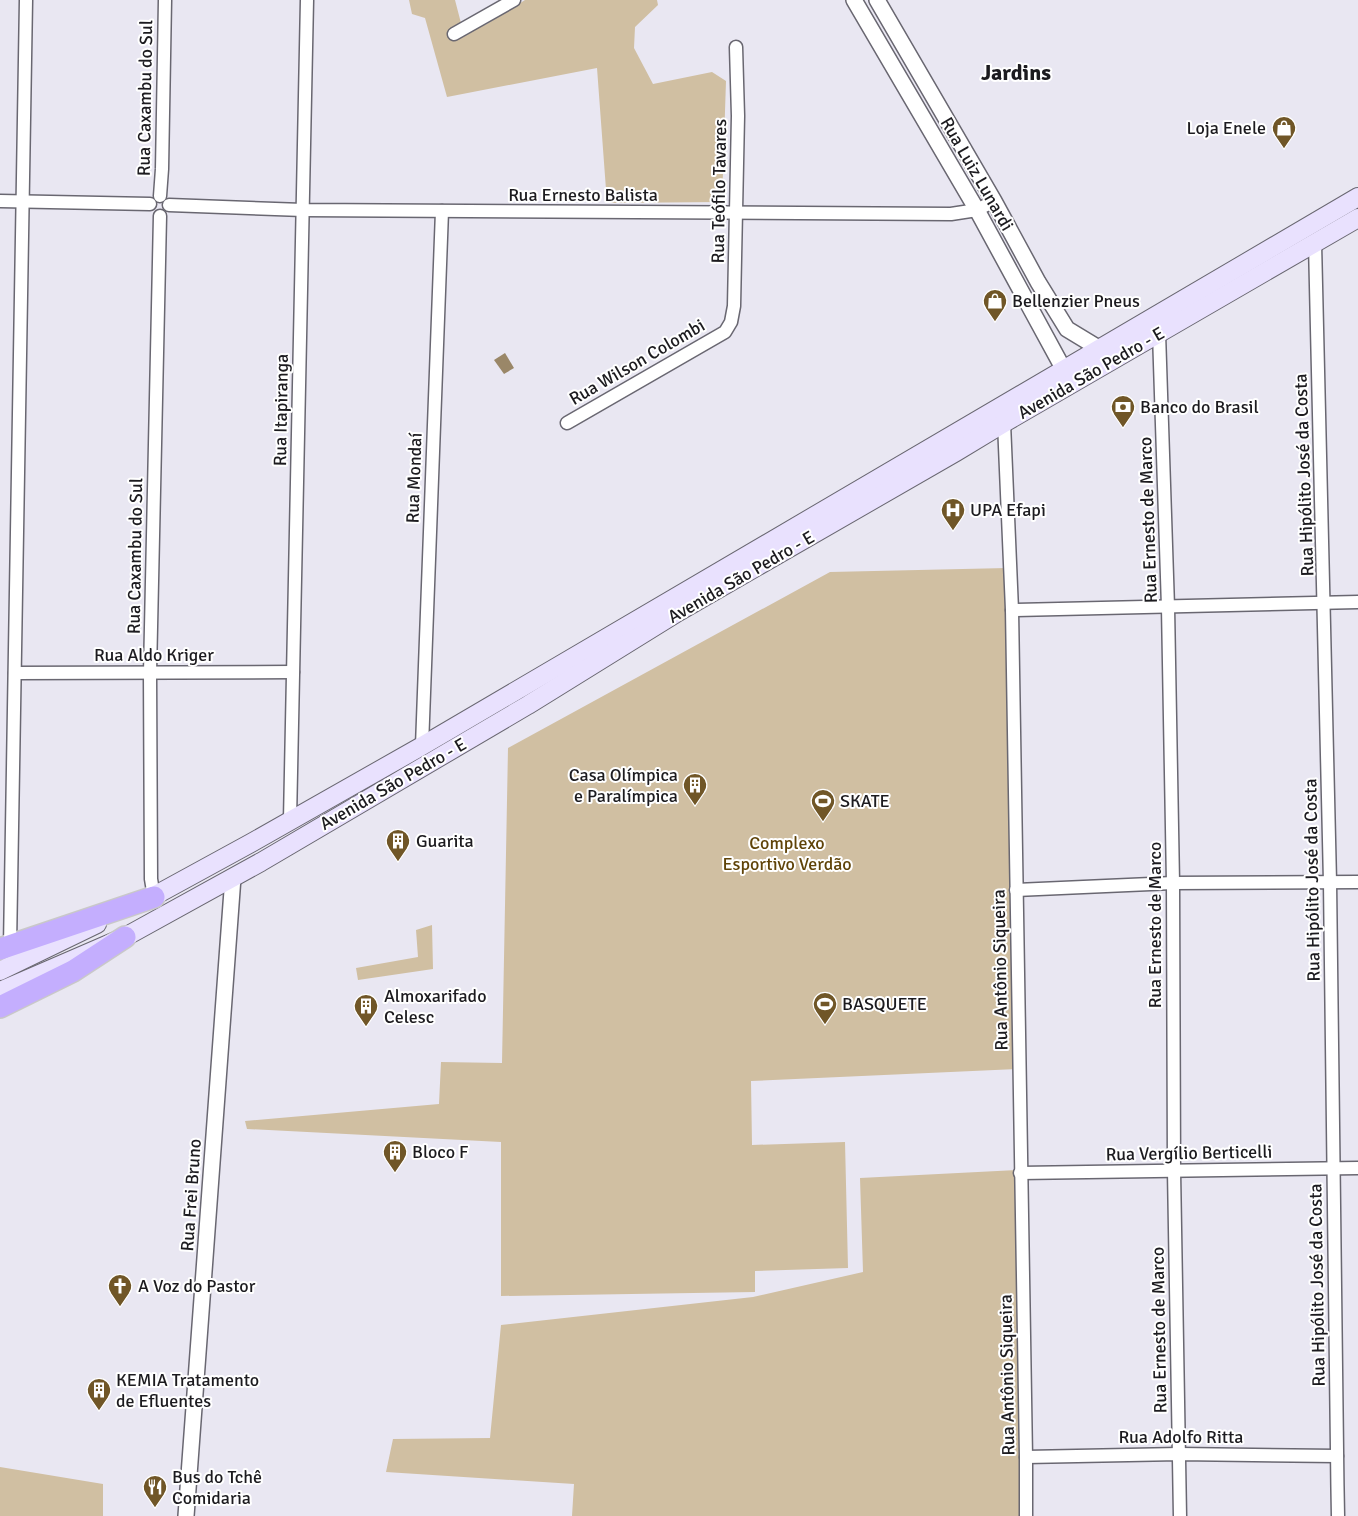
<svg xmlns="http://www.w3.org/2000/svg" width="1358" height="1516" viewBox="0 0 1358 1516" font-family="Signika,sans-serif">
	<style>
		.green { fill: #d0bfa2 }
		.water { fill: #9a8768 }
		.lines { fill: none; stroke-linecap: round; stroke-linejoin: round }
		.minor-casing { stroke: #696771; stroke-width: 15 }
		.tertiary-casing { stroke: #696771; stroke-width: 18 }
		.secondary-casing { stroke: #696771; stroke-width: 20 }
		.trunk-casing { stroke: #c9c8c9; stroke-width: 24 }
		.minor { stroke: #fff; stroke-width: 12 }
		.tertiary { stroke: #fff; stroke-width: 15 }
		.secondary { stroke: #e9e1fe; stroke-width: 18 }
		.trunk { stroke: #c4aefe; stroke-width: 21 }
		.labels { text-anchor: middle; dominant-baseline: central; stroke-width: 4; stroke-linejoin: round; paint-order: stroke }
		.street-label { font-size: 18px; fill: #1c1b1f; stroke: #fff }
		.poi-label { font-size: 18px; fill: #1c1b1f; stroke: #fff; text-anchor: start }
		.park-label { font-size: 18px; fill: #5f4308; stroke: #fff }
		.district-label { font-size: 22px; font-weight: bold; fill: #1c1b1f; stroke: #fff }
	</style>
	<rect width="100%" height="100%" fill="#e9e7f2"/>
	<!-- green -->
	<g class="green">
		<polygon points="409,0 455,0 462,27 485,25 525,0 657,0 658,5 635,27 634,48 653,84 712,72 726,81 722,202 607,203 597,68 447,97 425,18 412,14"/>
		<polygon points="1007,568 1017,1069 751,1081 752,1145 845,1142 848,1268 755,1271 755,1292 501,1296 501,1142 247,1129 245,1121 439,1104 441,1062 502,1063 508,748 830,572"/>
		<polygon points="432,925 433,969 358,980 356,968 418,957 416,930"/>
		<polygon points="1017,1170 1016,1286 1023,1516 572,1516 574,1484 386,1472 393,1439 490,1438 501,1325 753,1297 863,1272 860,1178"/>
		<polygon points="0,1467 103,1484 103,1516 0,1516"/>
	</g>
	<!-- water -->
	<polygon class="water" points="505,353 514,368 504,374 494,360"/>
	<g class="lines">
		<!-- minor casing -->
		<g class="minor-casing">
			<g id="minor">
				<polyline points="454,34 514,0"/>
				<polyline points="160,196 162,169 165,0"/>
				<polyline points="0,201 150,204"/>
				<polyline points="169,205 303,210 951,214 977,210 994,201"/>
				<path d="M1315,243C1321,456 1327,669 1330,882C1333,1094 1334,1305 1338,1516"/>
				<polyline points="1159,333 1168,607 1173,883 1174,1171 1180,1516"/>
				<polyline points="567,423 725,332 731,322 734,306 738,116 736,47"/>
				<polyline points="1004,423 1012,610 1026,1457 1026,1516"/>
				<polyline points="1012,610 1358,602"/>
				<polyline points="15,673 293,672"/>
				<polyline points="422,746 442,211"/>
				<polyline points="290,820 307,0"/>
				<polyline points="1016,890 1173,883 1358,882"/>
				<polyline points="154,897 151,879 150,673 160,216"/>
				<polyline points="10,946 26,0"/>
				<polyline points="1020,1173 1358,1168"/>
				<polyline points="1026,1457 1179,1454 1337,1456"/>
			</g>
		</g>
		<!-- tertiary casing -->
		<g class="tertiary-casing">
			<g id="tertiary">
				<polyline points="854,0 977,210 1064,370"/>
				<polyline points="877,0 994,201 1038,282 1067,329 1100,349"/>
				<polyline points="186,1516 233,877"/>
			</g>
		</g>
		<!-- secondary casing -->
		<g class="secondary-casing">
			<g id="secondary">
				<polyline points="143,902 251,843 422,746 1358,197"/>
				<polyline points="0,971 97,924"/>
				<polyline points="0,991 125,937 261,862 528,705 678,612 956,452 1004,423 1358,218"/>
			</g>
		</g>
		<!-- trunk casing -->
		<g class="trunk-casing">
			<g id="trunk">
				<polyline points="0,949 154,897"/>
				<polyline points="0,1007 73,971 125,937"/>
			</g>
		</g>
		<!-- minor -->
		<use href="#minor" class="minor"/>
		<!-- tertiary -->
		<use href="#tertiary" class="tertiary"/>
		<!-- secondary -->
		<use href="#secondary" class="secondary"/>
		<!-- trunk -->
		<use href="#trunk" class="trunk"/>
	</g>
	<!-- icons -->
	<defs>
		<g id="shop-pin" transform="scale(1.25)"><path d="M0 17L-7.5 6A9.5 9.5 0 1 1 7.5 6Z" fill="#705627" stroke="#fff"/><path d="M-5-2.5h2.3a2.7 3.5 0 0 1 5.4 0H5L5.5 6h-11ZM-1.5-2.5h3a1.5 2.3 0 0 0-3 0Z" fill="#fff"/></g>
		<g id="bank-pin" transform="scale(1.25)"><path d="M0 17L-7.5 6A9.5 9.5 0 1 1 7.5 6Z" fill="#705627" stroke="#fff"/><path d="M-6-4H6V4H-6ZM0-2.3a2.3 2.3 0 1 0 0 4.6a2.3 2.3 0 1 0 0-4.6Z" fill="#fff"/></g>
		<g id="hospital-pin" transform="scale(1.25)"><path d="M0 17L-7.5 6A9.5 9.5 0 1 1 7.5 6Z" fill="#705627" stroke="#fff"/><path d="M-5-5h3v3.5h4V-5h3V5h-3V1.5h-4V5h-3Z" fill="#fff"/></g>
		<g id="building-pin" transform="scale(1.25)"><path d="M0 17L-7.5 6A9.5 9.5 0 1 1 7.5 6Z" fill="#705627" stroke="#fff"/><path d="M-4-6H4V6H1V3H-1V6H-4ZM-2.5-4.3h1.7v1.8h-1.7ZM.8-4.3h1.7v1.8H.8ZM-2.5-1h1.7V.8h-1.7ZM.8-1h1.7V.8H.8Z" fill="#fff"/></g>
		<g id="stadium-pin" transform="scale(1.25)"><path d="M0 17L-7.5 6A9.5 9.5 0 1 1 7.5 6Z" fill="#705627" stroke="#fff"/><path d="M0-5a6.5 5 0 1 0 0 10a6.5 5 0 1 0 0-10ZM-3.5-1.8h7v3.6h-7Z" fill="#fff"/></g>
		<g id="church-pin" transform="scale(1.25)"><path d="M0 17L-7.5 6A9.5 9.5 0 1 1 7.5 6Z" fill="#705627" stroke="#fff"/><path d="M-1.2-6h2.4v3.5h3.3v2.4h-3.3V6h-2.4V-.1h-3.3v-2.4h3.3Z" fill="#fff"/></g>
		<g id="restaurant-pin" transform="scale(1.25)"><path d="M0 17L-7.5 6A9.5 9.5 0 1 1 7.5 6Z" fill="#705627" stroke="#fff"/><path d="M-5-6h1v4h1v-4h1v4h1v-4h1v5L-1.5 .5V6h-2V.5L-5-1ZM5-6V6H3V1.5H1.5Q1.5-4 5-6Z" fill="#fff"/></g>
	</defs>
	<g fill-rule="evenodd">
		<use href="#shop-pin" x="1284" y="128"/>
		<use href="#shop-pin" x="995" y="301"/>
		<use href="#bank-pin" x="1123" y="407"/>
		<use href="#hospital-pin" x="953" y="510"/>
		<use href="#building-pin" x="695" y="785"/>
		<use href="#stadium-pin" x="823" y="801"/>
		<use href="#building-pin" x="398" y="841"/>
		<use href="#stadium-pin" x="825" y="1004"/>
		<use href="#building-pin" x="366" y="1006"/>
		<use href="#building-pin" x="395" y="1152"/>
		<use href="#church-pin" x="120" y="1286"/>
		<use href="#building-pin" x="99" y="1390"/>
		<use href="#restaurant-pin" x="155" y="1487"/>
	</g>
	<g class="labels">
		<!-- street labels -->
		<g class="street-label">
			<text transform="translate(145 98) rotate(-89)">Rua Caxambu do Sul</text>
			<text transform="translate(977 174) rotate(60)">Rua Luiz Lunardi</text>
			<text transform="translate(719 191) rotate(-89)">Rua Teófilo Tavares</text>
			<text x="583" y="195">Rua Ernesto Balista</text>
			<text transform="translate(637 362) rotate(-30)">Rua Wilson Colombi</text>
			<text transform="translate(1091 373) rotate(-30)">Avenida São Pedro - E</text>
			<text transform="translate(281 410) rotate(-89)">Rua Itapiranga</text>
			<text transform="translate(1304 475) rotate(-92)">Rua Hipólito José da Costa</text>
			<text transform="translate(414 478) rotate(-88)">Rua Mondaí</text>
			<text transform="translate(1148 520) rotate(-92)">Rua Ernesto de Marco</text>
			<text transform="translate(135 556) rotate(-89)">Rua Caxambu do Sul</text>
			<text transform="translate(741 577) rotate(-30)">Avenida São Pedro - E</text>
			<text x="154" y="655">Rua Aldo Kriger</text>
			<text transform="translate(393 784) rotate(-30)">Avenida São Pedro - E</text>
			<text transform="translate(1312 880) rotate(-91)">Rua Hipólito José da Costa</text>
			<text transform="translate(1155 925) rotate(-90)">Rua Ernesto de Marco</text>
			<text transform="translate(1000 970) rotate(-91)">Rua Antônio Siqueira</text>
			<text transform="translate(1189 1153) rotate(-1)">Rua Vergílio Berticelli</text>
			<text transform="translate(191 1195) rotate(-86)">Rua Frei Bruno</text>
			<text transform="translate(1317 1285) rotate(-91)">Rua Hipólito José da Costa</text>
			<text transform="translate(1159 1330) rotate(-91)">Rua Ernesto de Marco</text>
			<text transform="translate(1007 1375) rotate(-91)">Rua Antônio Siqueira</text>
			<text x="1181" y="1437">Rua Adolfo Ritta</text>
		</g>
		<!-- poi labels -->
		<g class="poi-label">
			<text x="1266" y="128" text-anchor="end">Loja Enele</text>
			<text x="1012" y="301">Bellenzier Pneus</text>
			<text x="1140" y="407">Banco do Brasil</text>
			<text x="970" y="510">UPA Efapi</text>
			<text x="678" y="775" text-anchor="end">Casa Olímpica<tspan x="678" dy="21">e Paralímpica</tspan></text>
			<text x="840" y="801">SKATE</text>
			<text x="416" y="841">Guarita</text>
			<text x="384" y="996">Almoxarifado<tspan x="384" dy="21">Celesc</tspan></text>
			<text x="842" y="1004">BASQUETE</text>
			<text x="412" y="1152">Bloco F</text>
			<text x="138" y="1286">A Voz do Pastor</text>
			<text x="116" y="1380">KEMIA Tratamento<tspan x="116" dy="21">de Efluentes</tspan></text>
			<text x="172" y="1477">Bus do Tchê<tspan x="172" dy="21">Comidaria</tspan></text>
		</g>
		<!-- park labels -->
		<g class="park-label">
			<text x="787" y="843">Complexo<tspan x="787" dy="21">Esportivo Verdão</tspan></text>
		</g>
		<!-- district labels -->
		<g class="district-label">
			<text x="1016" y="72">Jardins</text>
		</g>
	</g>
</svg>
